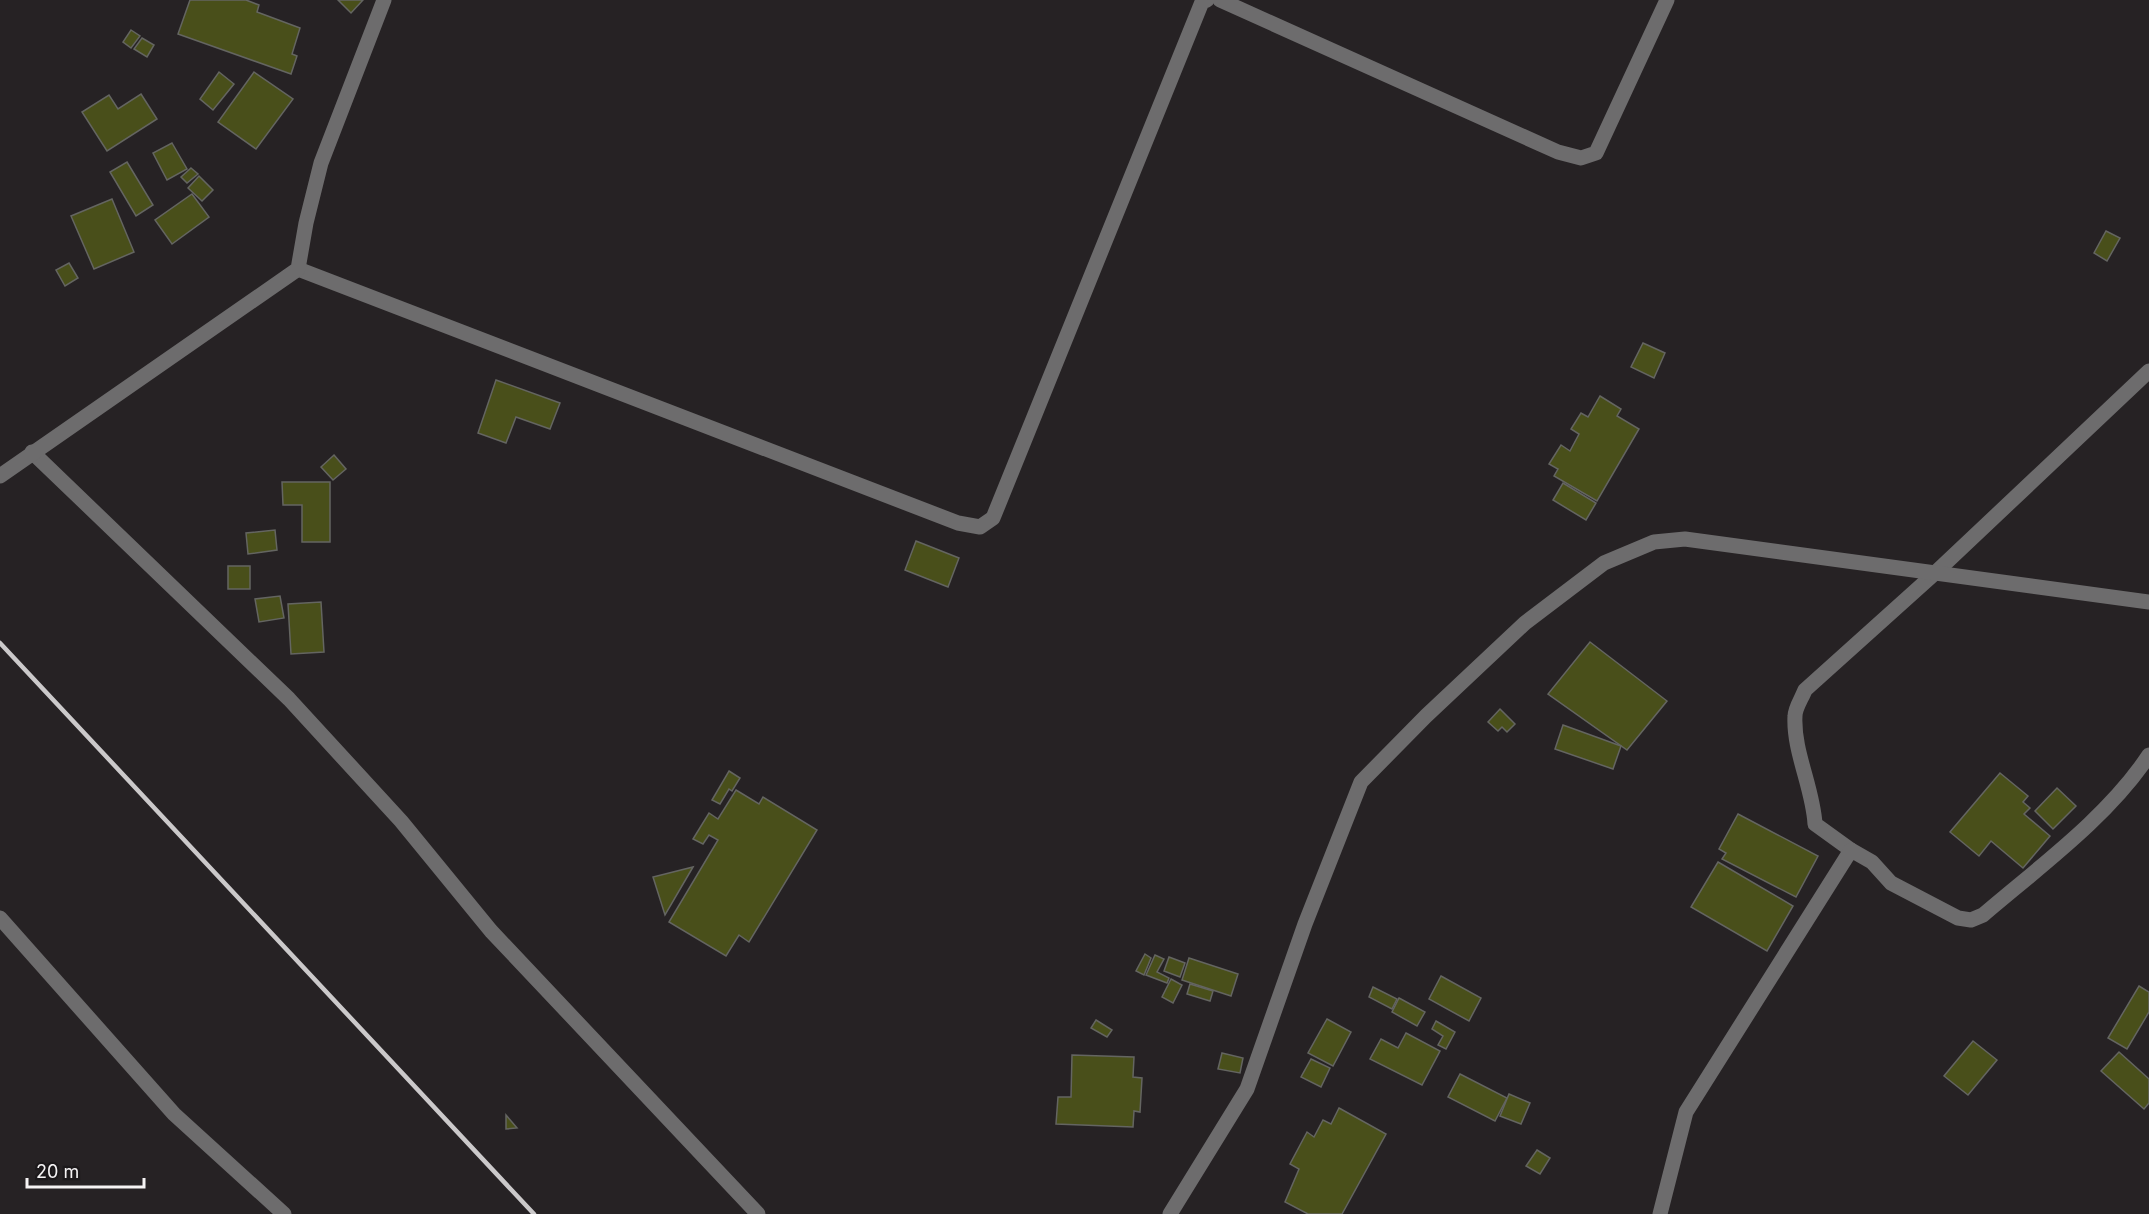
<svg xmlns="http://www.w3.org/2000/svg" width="2149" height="1214" viewBox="0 0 2149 1214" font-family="Inter,sans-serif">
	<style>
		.building { fill: #494f1a; stroke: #646561; stroke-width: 1.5 }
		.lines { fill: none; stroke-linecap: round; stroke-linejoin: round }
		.minor { stroke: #6d6c6d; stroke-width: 15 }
		.rail { stroke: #cbc9ca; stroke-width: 4.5 }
	</style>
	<rect width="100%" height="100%" fill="#262224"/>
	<!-- building -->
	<g class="building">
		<polygon points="190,0 246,0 259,5 257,12 300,28 292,54 297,56 291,74 178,34"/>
		<polygon points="338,0 363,0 351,13"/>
		<polygon points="131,30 140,36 131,48 123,42"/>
		<polygon points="142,38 154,45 147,57 134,49"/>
		<polygon points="219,72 234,84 213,110 200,99"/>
		<polygon points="254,72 293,99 256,149 218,122"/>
		<polygon points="141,94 157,119 107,151 82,112 109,95 118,109"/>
		<polygon points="172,143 187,169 167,180 153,153"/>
		<polygon points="127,162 153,205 136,216 110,172"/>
		<polygon points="191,168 198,174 187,183 181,177"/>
		<polygon points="199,176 213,190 202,201 188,188"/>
		<polygon points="192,194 209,217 172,244 155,220"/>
		<polygon points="112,199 134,252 94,269 71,216"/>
		<polygon points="2106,231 2120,238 2107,261 2094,253"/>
		<polygon points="69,263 78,278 65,286 56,270"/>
		<polygon points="1643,343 1665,353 1654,378 1631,367"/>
		<polygon points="496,380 560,403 550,429 516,417 506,443 478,433"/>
		<polygon points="1600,396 1621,409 1617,416 1639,429 1597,501 1554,476 1558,469 1549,464 1561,445 1570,451 1579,434 1571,429 1581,413 1588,417"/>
		<polygon points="334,455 346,469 333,480 321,467"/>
		<polygon points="282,482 330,482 330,542 302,542 302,505 283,505"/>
		<polygon points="1563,483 1596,503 1586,520 1553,500"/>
		<polygon points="275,530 277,550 248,554 246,533"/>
		<polygon points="916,541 959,558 948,587 905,570"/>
		<rect x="228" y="566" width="22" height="23"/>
		<polygon points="280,596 284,618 259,622 255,599"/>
		<polygon points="321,602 324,652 291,654 288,604"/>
		<polygon points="1590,642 1667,701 1627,750 1548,694"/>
		<polygon points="1500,709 1515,724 1507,732 1502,727 1498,731 1488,722"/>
		<polygon points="1563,725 1621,746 1613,769 1555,749"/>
		<polygon points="729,771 740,778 732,791 729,789 720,804 712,800"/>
		<polygon points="2000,773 2028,796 2023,802 2030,808 2024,814 2050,836 2023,868 1991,841 1979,856 1950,832"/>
		<polygon points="2057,788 2076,806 2053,829 2035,811"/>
		<polygon points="736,790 759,804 763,797 817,830 749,942 739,935 726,956 669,922 718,840 709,835 703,844 693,839 709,813 718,819"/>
		<polygon points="1738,814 1818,856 1796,897 1722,859 1726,853 1719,849"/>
		<polygon points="1718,862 1793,906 1767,951 1691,907"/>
		<polygon points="693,867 665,915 653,877"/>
		<polygon points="1145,954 1151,958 1144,975 1136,971"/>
		<polygon points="1155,955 1164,959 1157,972 1169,978 1167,983 1146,975"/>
		<polygon points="1169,957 1185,963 1180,977 1164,971"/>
		<polygon points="1189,958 1238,974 1231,996 1182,980"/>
		<polygon points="1441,976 1481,998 1469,1021 1429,999"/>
		<polygon points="1171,979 1182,985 1173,1003 1162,997"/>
		<polygon points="1190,984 1213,991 1210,1001 1187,994"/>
		<polygon points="2139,986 2149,992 2149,1012 2127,1049 2108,1038"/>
		<polygon points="1373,987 1397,999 1392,1009 1369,997"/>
		<polygon points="1399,998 1425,1012 1417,1026 1392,1012"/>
		<polygon points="1327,1019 1351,1032 1333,1066 1308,1053"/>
		<polygon points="1096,1020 1112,1030 1107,1037 1091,1028"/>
		<polygon points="1436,1021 1455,1032 1446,1049 1438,1045 1443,1036 1432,1029"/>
		<polygon points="1406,1033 1440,1051 1422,1085 1370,1059 1381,1039 1398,1048"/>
		<polygon points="1973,1041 1997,1060 1968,1095 1944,1076"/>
		<polygon points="2119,1052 2149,1079 2149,1103 2144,1109 2101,1071"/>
		<polygon points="1222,1053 1243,1058 1240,1073 1218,1069"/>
		<polygon points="1072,1055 1134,1057 1133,1077 1142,1078 1140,1112 1134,1111 1133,1127 1056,1124 1058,1097 1071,1097"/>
		<polygon points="1311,1059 1330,1068 1321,1087 1301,1077"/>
		<polygon points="1460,1074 1507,1098 1495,1121 1448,1097"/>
		<polygon points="1509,1094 1530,1103 1521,1124 1500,1116"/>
		<polygon points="1339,1108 1386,1134 1342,1214 1308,1214 1285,1202 1299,1169 1290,1164 1307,1132 1314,1137 1323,1120 1331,1124"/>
		<polygon points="506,1115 517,1128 506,1129"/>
		<polygon points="1537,1150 1550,1158 1540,1174 1526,1166"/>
	</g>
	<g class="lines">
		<!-- minor -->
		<g class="minor">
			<polyline points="1220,0 1558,152 1581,158 1596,153 1667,0"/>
			<polyline points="298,269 958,523 980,527 993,518 1202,2 1207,0"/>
			<polyline points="32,452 289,699 401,821 491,931 758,1214"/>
			<polyline points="0,476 298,269 306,223 321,163 384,0"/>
			<path d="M1851,850L1815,824C1813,788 1793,751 1795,716C1795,708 1802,698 1805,690L1934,574L2149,371"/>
			<polyline points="0,918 174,1114 284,1214"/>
			<polyline points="1170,1214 1247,1089 1305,924 1361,782 1426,716 1525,623 1604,563 1654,542 1685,539 2149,602"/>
			<path d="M1660,1214L1686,1112L1851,850L1872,862L1891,883L1958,918L1971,920L1983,915C2039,867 2108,817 2149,755"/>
		</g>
		<!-- rail -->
		<polyline class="rail" points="0,643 534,1214"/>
	</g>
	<!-- scale -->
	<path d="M27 1178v9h117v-9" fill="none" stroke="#f5f3f4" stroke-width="3"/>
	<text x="36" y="1178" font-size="18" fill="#f5f3f4" stroke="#1c191b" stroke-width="4.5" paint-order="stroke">20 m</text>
</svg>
